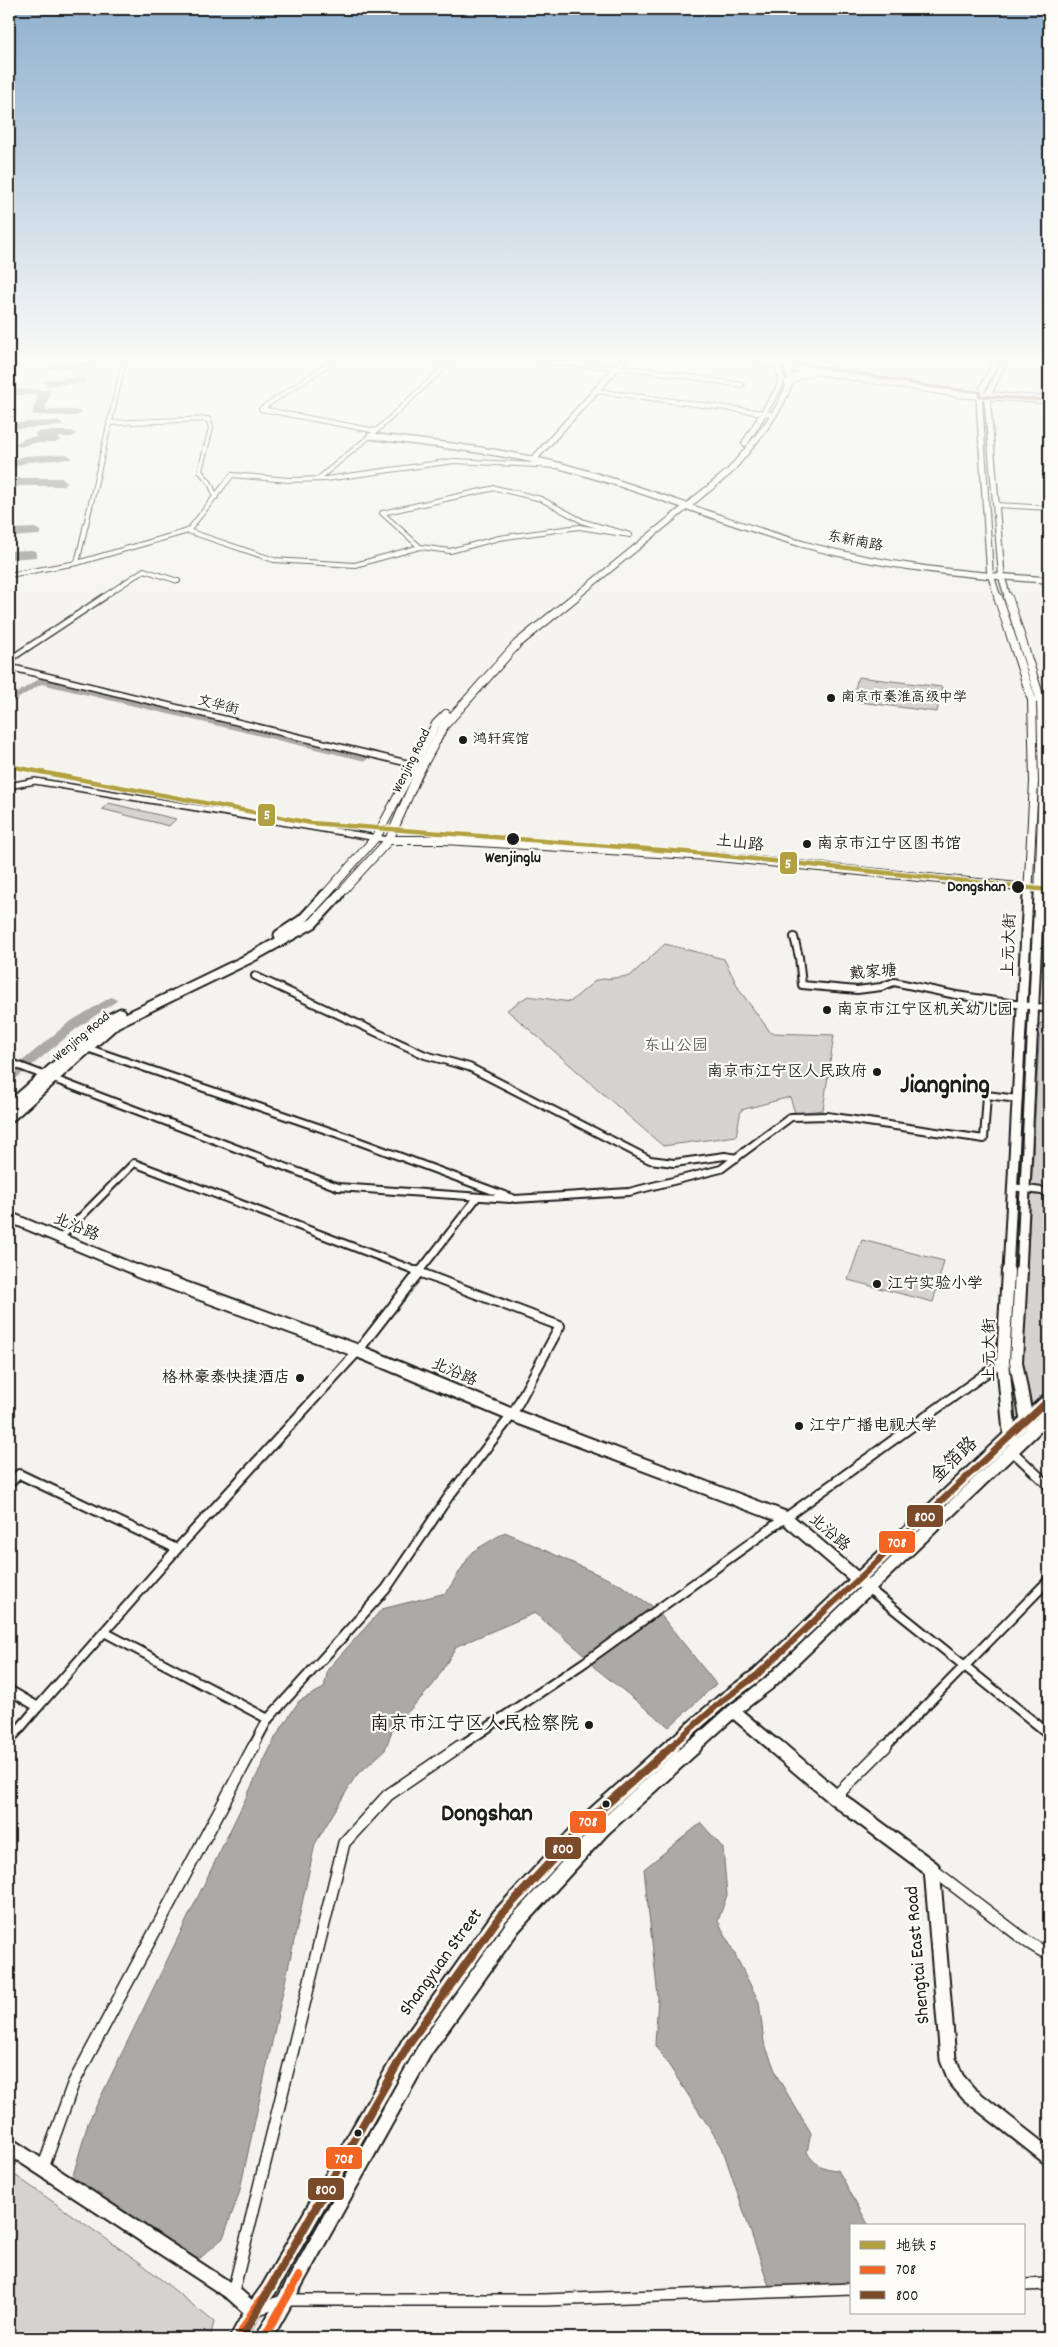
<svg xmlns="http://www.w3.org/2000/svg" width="1058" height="2347" viewBox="0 0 1058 2347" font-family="Dekko,'LXGW WenKai TC',sans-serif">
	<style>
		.green { fill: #d4d3cf; stroke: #787876 }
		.water { fill: #abaaa6; stroke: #72716f }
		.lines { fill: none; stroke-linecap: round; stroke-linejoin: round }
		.canal { stroke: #abaaa6; stroke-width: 5.5 }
		.river { fill: #abaaa6; fill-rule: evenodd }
		.taxiway { fill: #888885; fill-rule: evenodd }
		.street-far4-casing { stroke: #1c1c1c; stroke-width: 6 }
		.street-far3-casing { stroke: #1c1c1c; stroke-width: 8 }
		.street-far2-casing { stroke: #1c1c1c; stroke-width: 10 }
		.street-far1-casing { stroke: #1c1c1c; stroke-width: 12 }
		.street-casing { stroke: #1c1c1c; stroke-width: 14 }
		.secondary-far4-casing { stroke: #1c1c1c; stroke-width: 8 }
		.secondary-far3-casing { stroke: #1c1c1c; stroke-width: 10 }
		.secondary-far2-casing { stroke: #1c1c1c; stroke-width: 13 }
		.secondary-far1-casing { stroke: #1c1c1c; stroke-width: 16 }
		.secondary-casing { stroke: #1c1c1c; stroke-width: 19 }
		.primary-casing { stroke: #1c1c1c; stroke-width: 9 }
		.street-far4 { stroke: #fdfcf7; stroke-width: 4 }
		.street-far3 { stroke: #fdfcf7; stroke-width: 5 }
		.street-far2 { stroke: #fdfcf7; stroke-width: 6 }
		.street-far1 { stroke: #fdfcf7; stroke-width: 8 }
		.street { stroke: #fdfcf7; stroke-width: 11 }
		.secondary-far4 { stroke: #fdfcf7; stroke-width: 5.5 }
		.secondary-far3 { stroke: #fdfcf7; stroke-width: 8 }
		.secondary-far2 { stroke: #fdfcf7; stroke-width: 9 }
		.secondary-far1 { stroke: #fdfcf7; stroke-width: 12 }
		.secondary { stroke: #fdfcf7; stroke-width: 15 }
		.primary { stroke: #fdfcf7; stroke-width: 7 }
		.bus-1-far1-casing { stroke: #fdfcf7; stroke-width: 10 }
		.bus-1-casing { stroke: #fdfcf7; stroke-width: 11 }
		.bus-2-far2-casing { stroke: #fdfcf7; stroke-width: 5.5 }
		.bus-2-far1-casing { stroke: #fdfcf7; stroke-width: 10 }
		.bus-2-casing { stroke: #fdfcf7; stroke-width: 11 }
		.bus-1-far1 { stroke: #f26522; stroke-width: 6 }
		.bus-1 { stroke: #f26522; stroke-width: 8 }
		.bus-2-far2 { stroke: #7a4b2a; stroke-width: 3 }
		.bus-2-far1 { stroke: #7a4b2a; stroke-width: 6 }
		.bus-2 { stroke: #7a4b2a; stroke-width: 8 }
		.metro-1-casing { stroke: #fdfcf7; stroke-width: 7 }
		.metro-1 { stroke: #b2a141; stroke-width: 4.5 }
		.poi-dot { fill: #1c1c1c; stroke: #fdfcf7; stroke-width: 2 }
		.labels { text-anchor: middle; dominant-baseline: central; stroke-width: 4.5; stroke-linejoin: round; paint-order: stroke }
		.far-street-label { font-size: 14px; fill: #1c1c1c; stroke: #fdfcf7 }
		.far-poi-label { font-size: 14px; fill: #1c1c1c; stroke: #fdfcf7; text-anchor: start }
		.street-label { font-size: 16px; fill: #1c1c1c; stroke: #fdfcf7 }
		.poi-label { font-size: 16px; fill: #1c1c1c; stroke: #fdfcf7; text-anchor: start }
		.stop-label { font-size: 16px; font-weight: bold; fill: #1c1c1c; stroke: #fdfcf7 }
		.park-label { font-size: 16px; fill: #5c5c5b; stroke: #fdfcf7 }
		.near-street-label { font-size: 19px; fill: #1c1c1c; stroke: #fdfcf7 }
		.near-poi-label { font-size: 19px; fill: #1c1c1c; stroke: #fdfcf7; text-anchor: end }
		.near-district-label { font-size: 25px; font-weight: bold; fill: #1c1c1c; stroke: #fdfcf7 }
		.town-label { font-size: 26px; font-weight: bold; fill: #1c1c1c; stroke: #fdfcf7 }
		.line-badge { stroke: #fdfcf7; stroke-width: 2 }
		.badge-label { font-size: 14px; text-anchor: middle; font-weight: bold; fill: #fff }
	</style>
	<rect width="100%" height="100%" fill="#f4f3ee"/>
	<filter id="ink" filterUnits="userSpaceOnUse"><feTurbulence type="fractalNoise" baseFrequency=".02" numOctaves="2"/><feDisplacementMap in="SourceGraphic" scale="10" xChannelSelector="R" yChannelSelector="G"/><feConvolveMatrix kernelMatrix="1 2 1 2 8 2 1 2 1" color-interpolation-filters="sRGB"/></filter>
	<g filter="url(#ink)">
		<!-- green -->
		<g class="green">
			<polygon points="858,677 942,687 937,712 852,701"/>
			<polygon points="109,803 176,819 169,826 102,809"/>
			<polygon points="665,944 724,959 740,991 771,1033 834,1035 823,1110 795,1113 790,1097 741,1110 736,1136 663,1146 507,1010 528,996 570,1002 596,980 630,976"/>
			<polygon points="1040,1023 1049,1024 1049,1388 1032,1404 1022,1363"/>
			<polygon points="862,1240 944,1261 933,1302 848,1280"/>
			<polygon points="9,2171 142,2264 214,2322 210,2338 9,2338"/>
		</g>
		<!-- water -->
		<g class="water">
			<polygon points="505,1532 619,1584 655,1608 716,1684 669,1727 594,1667 586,1656 535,1613 457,1646 433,1685 393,1728 385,1750 355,1777 315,1844 239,2194 223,2238 191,2266 70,2186 88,2123 275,1738 299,1701 324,1688 328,1669 382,1609 446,1593 472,1552"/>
			<path d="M701,1823L723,1848L727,1895L718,1921L759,2002L764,2042L778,2078L811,2133L807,2152C814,2165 824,2169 838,2170L869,2226H852V2289L771,2292L722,2147L655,2044L658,1997L644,1869Z"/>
		</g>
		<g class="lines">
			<!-- canal -->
			<polyline class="canal" points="9,701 41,681 365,758"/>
			<!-- river -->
			<polygon class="river" points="111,997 117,1000 115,1002 76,1029 13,1081 9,1082 9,1072 68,1023"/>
			<!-- taxiway -->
			<g class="taxiway">
				<polygon points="86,362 91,365 90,367 52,369 47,366 52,363"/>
				<polygon points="82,378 87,381 86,383 48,385 43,382 48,379"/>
				<polygon points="9,389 49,390 50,392 45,410 76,410 82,413 76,416 34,415 32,413 38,395 9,395"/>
				<polygon points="57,421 63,424 61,426 9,429 9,423"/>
				<polygon points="40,431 71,431 77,434 71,437 58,437 61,440 55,443 32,443 20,447 14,444 26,438 37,437 34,434"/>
				<polygon points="66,454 72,457 70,459 27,462 14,467 9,464 10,461 25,456"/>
				<polygon points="19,478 62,478 68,482 62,486 20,486 9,489 9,481"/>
				<polygon points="35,528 41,532 39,535 9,537 9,529"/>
				<polygon points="31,550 36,551 37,554 36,557 9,559 9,551"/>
			</g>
			<!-- street-far4 casing -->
			<g class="street-far4-casing">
				<g id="street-far4">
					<polyline points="333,361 261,409 376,431 451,361"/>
					<polyline points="537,361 646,370 742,385"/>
					<polyline points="596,391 771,414"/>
					<polyline points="109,423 208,419 211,428 200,471 210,483 216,497"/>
					<polyline points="318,479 375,432"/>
					<polygon points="495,488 541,499 584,522 630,535 579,527 499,538 450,551 420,547 382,513"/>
					<polyline points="997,505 1049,508"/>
					<polyline points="188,531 274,560 355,565 420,547"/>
					<polyline points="77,563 124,361"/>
					<polyline points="9,575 77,563 188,531 232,475 289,480 326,479 454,461 557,466"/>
					<polyline points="102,598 144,570 178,581"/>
				</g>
			</g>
			<!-- street-far3 casing -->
			<g class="street-far3-casing">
				<g id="street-far3">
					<polyline points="9,660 104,597"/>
					<polyline points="9,667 419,766"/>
					<polyline points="1032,700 1049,701"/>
					<polyline points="9,786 35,781 389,840"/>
				</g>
			</g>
			<!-- street-far2 casing -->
			<g class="street-far2-casing">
				<g id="street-far2">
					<polyline points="794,937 799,957 802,985 857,990 881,987 894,982 956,995 1049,1009"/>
					<polyline points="255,976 425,1055 469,1067 650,1160 674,1163 725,1156 737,1158"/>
					<polyline points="87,1048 347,1137 515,1199 629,1192 721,1169 791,1117 827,1116 984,1139 987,1095 1017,1099"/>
					<polyline points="9,1062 338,1187 510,1199"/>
					<polyline points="1012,1187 1049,1192"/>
					<polyline points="60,1238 134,1163 419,1272"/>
					<polyline points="419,1272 476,1199"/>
				</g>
			</g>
			<!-- street-far1 casing -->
			<g class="street-far1-casing">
				<g id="street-far1">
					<polyline points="1011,1450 1049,1486"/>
					<polyline points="9,1484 19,1474 177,1549"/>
					<polyline points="869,1589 1049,1734"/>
					<polyline points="104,1632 268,1719 386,1589 449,1496 512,1415 560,1326 416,1271"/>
					<polyline points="9,1690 38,1707 9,1741"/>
					<polyline points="38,1707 177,1549 358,1351 420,1271"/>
					<polyline points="253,1747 268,1719"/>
					<polyline points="459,1747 585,1662 1003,1361"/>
					<polyline points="885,1747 1049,1580"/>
				</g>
			</g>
			<!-- street casing -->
			<g class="street-casing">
				<g id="street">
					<polyline points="835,1797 886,1746"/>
					<polyline points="933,1870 1029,1943 1049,1955"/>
					<polyline points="43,2168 73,2084 254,1746"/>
					<polyline points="1024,2285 1049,2284"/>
					<polyline points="233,2292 344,1843 388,1795 460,1746"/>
					<polyline points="258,2309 286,2300 544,2300 852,2289"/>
				</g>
			</g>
			<!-- secondary-far4 casing -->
			<g class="secondary-far4-casing">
				<g id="secondary-far4">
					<polyline points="996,361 979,396 990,573 998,598"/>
					<polyline points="1004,361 987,397 1002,578 1008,598"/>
					<path d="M370,436C432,444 496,450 557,465C642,487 722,522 806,545C885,567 967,575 1049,580"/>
					<polyline points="745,443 779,388 782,378 775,361"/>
					<polyline points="533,460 623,361"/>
					<path d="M574,598L729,472C747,451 785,407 790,380C791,373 788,367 785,361"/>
				</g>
			</g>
			<!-- secondary-far3 casing -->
			<g class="secondary-far3-casing">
				<g id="secondary-far3">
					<polyline points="998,597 1032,700 1034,782 1028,896"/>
					<polyline points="1008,597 1041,701 1043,784 1039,896"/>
					<polyline points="389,840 444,840 708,856 1049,890"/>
					<polyline points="324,896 377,836 436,724 446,714"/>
					<polyline points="338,896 389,840 418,774 444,726 517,644 575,597"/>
				</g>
			</g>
			<!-- secondary-far2 casing -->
			<g class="secondary-far2-casing">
				<g id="secondary-far2">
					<polyline points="279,935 302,920 325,895"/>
					<polyline points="9,1107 109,1019 121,1013"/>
					<polyline points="9,1118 116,1023 248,959 313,923 339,895"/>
					<polyline points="9,1217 141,1272"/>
					<polyline points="1008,1272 1028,895"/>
					<polyline points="1021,1272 1039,895"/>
				</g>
			</g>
			<!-- secondary-far1 casing -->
			<g class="secondary-far1-casing">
				<g id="secondary-far1">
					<polyline points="138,1271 358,1351 512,1415 786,1518 862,1583"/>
					<polyline points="1008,1271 1003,1361 1010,1438"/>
					<polyline points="1021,1271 1016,1362 1027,1422"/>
					<polyline points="733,1711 776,1747"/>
					<polyline points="670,1747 722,1701 757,1675 1049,1399"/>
					<polyline points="693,1747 733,1711 768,1684 1049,1415"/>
				</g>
			</g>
			<!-- secondary casing -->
			<g class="secondary-casing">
				<g id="secondary">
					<polyline points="775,1746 835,1797 932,1869 948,2059 956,2079 969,2094 1049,2157"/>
					<polyline points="9,2146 233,2293 253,2311"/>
					<polyline points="238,2338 253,2311 269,2289 410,2042 500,1916 591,1818 672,1746"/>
					<polyline points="264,2338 424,2051 513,1926 602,1829 694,1746"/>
				</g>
			</g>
			<!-- primary casing -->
			<g class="primary-casing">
				<g id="primary">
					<polyline points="756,361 962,394 1049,400"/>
					<polyline points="788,383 800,375 811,372"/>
				</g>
			</g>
			<!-- street-far4 -->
			<use href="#street-far4" class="street-far4"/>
			<!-- street-far3 -->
			<use href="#street-far3" class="street-far3"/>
			<!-- street-far2 -->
			<use href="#street-far2" class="street-far2"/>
			<!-- street-far1 -->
			<use href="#street-far1" class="street-far1"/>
			<!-- street -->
			<use href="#street" class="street"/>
			<!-- secondary-far4 -->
			<use href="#secondary-far4" class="secondary-far4"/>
			<!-- secondary-far3 -->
			<use href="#secondary-far3" class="secondary-far3"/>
			<!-- secondary-far2 -->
			<use href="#secondary-far2" class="secondary-far2"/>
			<!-- secondary-far1 -->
			<use href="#secondary-far1" class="secondary-far1"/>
			<!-- secondary -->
			<use href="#secondary" class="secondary"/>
			<!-- primary -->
			<use href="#primary" class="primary"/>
			<!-- bus-1-far1 casing -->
			<g class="bus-1-far1-casing">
				<polyline id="bus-1-far1" points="670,1747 722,1701 757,1675 1049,1399"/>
			</g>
			<!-- bus-1 casing -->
			<g class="bus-1-casing">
				<g id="bus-1">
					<polyline points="238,2338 253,2311 269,2289 410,2042 500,1916 591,1818 672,1746"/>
					<polyline points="264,2338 299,2276"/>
				</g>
			</g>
			<!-- bus-2-far2 casing -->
			<g class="bus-2-far2-casing">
				<polyline id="bus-2-far2" points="788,361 934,387 980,392 979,396 1049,400"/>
			</g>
			<!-- bus-2-far1 casing -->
			<g class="bus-2-far1-casing">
				<polyline id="bus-2-far1" points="670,1747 722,1701 757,1675 1049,1399"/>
			</g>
			<!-- bus-2 casing -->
			<g class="bus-2-casing">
				<polyline id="bus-2" points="242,2338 410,2042 500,1916 591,1818 672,1746"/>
			</g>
			<!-- bus-1-far1 -->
			<use href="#bus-1-far1" class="bus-1-far1"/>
			<!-- bus-1 -->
			<use href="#bus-1" class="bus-1"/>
			<!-- bus-2-far2 -->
			<use href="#bus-2-far2" class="bus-2-far2"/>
			<!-- bus-2-far1 -->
			<use href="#bus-2-far1" class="bus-2-far1"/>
			<!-- bus-2 -->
			<use href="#bus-2" class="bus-2"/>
			<!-- metro-1 casing -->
			<g class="metro-1-casing">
				<polyline id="metro-1" points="9,766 311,823 686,852 1049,890"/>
			</g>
			<!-- metro-1 -->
			<use href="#metro-1" class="metro-1"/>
		</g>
	</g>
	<!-- sky -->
	<linearGradient id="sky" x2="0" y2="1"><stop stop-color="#8fb0ce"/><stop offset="0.52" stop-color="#fafaf7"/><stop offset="1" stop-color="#fafaf7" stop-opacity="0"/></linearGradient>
	<rect width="1058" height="690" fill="url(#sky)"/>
	<!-- markers -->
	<g class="poi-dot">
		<circle cx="831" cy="698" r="5"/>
		<circle cx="463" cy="740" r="5"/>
		<circle cx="513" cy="839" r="7"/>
		<circle cx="807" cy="844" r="5"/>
		<circle cx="1018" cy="887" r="7"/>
		<circle cx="827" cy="1010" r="5"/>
		<circle cx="877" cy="1072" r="5"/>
		<circle cx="877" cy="1284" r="5"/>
		<circle cx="300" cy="1378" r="5"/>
		<circle cx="799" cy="1426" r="5"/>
		<circle cx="589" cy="1725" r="5"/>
		<circle cx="606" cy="1804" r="4.5"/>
		<circle cx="358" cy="2133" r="4.5"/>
	</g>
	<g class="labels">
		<!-- far-street labels -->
		<g class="far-street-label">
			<text transform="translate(855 542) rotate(11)">东新南路</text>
			<text transform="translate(218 706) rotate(14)">文华街</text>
			<text transform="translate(412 761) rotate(-64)">Wenjing Road</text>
			<text transform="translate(82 1037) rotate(-40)">Wenjing Road</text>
		</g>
		<!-- far-poi labels -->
		<g class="far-poi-label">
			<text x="841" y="698">南京市秦淮高级中学</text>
			<text x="473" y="740">鸿轩宾馆</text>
		</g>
		<!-- street labels -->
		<g class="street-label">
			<text transform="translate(740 844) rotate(6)">土山路</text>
			<text transform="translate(1010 945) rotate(-88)">上元大街</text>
			<text transform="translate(873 973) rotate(-4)">戴家塘</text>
			<text transform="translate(76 1228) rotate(23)">北沿路</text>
			<text transform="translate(990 1350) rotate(-90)">上元大街</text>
			<text transform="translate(454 1373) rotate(23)">北沿路</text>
			<text transform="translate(829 1533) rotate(41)">北沿路</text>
		</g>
		<!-- poi labels -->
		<g class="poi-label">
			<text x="817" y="844">南京市江宁区图书馆</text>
			<text x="837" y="1010">南京市江宁区机关幼儿园</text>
			<text x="867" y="1072" text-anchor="end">南京市江宁区人民政府</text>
			<text x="887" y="1284">江宁实验小学</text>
			<text x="290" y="1378" text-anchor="end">格林豪泰快捷酒店</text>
			<text x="809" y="1426">江宁广播电视大学</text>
		</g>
		<!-- stop labels -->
		<g class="stop-label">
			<text x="513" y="858">Wenjinglu</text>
			<text x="1006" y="887" text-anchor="end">Dongshan</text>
		</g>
		<!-- park labels -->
		<g class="park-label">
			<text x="676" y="1046">东山公园</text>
		</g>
		<!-- near-street labels -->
		<g class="near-street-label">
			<text transform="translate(955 1461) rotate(-44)">金箔路</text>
			<text transform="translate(919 1955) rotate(-95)">Shengtai East Road</text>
			<text transform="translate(442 1963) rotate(-54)">Shangyuan Street</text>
		</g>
		<!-- near-poi labels -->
		<g class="near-poi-label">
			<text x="579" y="1725">南京市江宁区人民检察院</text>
		</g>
		<!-- near-district labels -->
		<g class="near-district-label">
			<text x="487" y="1815">Dongshan</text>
		</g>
		<!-- town labels -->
		<g class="town-label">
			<text x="945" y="1086">Jiangning</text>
		</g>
	</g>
	<g class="line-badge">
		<rect x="257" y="803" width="19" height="24" rx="5" fill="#b2a141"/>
		<rect x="779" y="851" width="19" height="24" rx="5" fill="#b2a141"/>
		<rect x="906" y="1504" width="38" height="24" rx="5" fill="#7a4b2a"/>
		<rect x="878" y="1530" width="38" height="24" rx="5" fill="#f26522"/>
		<rect x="569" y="1810" width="38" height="24" rx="5" fill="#f26522"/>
		<rect x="544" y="1836" width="38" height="24" rx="5" fill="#7a4b2a"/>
		<rect x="325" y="2146" width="38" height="24" rx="5" fill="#f26522"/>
		<rect x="307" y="2177" width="38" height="24" rx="5" fill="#7a4b2a"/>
	</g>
	<g class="badge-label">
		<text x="267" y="819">5</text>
		<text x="788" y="868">5</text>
		<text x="925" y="1521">800</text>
		<text x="897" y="1547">708</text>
		<text x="588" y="1826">708</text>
		<text x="563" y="1853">800</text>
		<text x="344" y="2163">708</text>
		<text x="326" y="2194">800</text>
	</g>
	<!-- margin -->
	<rect width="1058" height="2347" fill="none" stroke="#fdfcf7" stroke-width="30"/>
	<rect x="15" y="15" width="1028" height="2317" fill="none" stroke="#1c1c1c" stroke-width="2" filter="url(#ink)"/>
	<!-- legend -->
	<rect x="850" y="2224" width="175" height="90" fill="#fdfcf7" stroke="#a3a29f"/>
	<rect x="860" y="2241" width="25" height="8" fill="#b2a141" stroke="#a3a29f"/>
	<text x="896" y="2250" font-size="15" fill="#1c1c1c">地铁 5</text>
	<rect x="860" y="2266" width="25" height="8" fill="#f26522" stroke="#a3a29f"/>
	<text x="896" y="2274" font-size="15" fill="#1c1c1c">708</text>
	<rect x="860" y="2291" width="25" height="8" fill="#7a4b2a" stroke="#a3a29f"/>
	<text x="896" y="2300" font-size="15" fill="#1c1c1c">800</text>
</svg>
